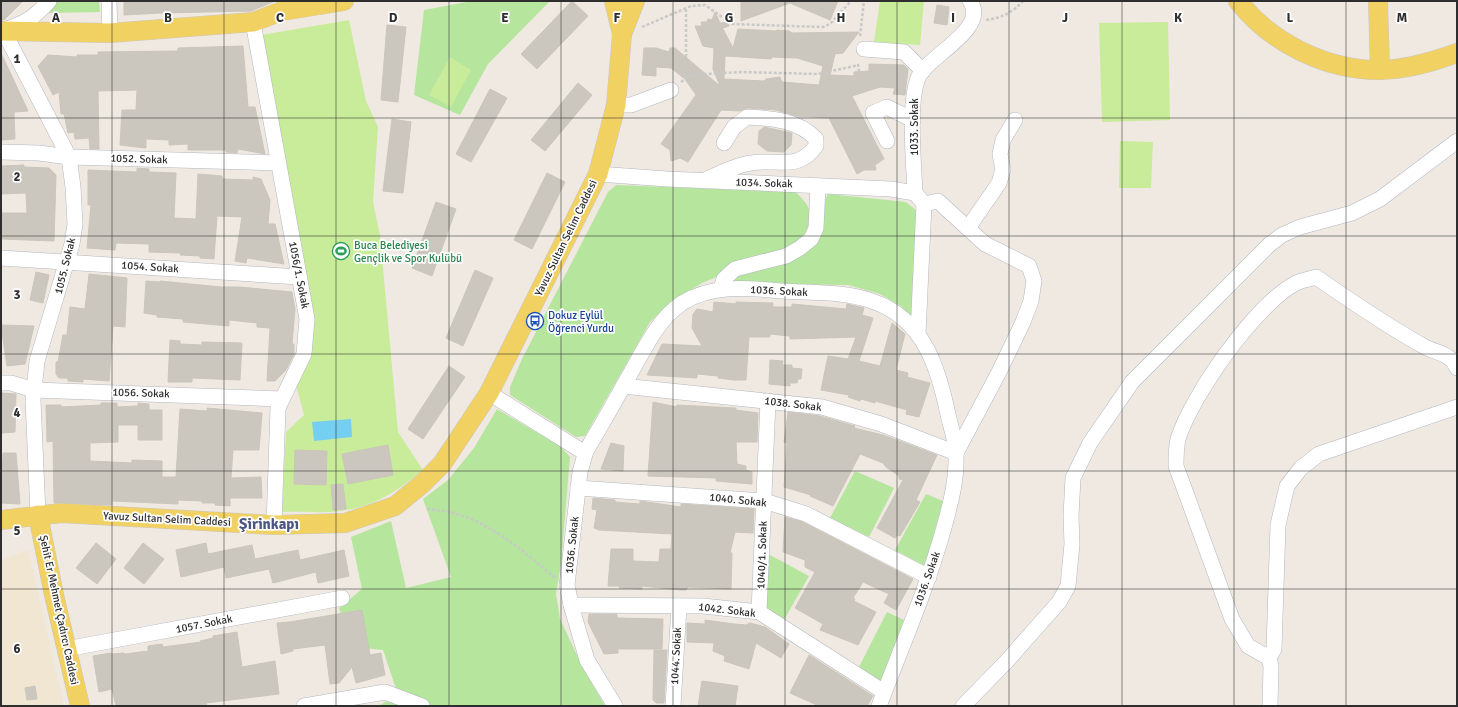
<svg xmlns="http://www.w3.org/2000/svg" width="1458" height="707" viewBox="0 0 1458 707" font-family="Signika,sans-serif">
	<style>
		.education { fill: #f0e6d1 }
		.green { fill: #b6e59e }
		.pitch { fill: #c9ec9a }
		.water { fill: #75cff0 }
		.building { fill: #cbc7bf; stroke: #cbc5ba; fill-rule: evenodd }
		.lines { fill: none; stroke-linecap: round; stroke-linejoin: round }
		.minor-casing { stroke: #b4b7c1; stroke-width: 16 }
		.major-casing { stroke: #c9c9c9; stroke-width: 20 }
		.path { stroke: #c9c9c9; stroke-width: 2.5; stroke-dasharray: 3 2; stroke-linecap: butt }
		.minor { stroke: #fff; stroke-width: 15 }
		.major { stroke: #f2d163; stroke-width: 19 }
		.grid { fill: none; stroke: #2e2e2e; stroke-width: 1; stroke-opacity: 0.55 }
		.labels { text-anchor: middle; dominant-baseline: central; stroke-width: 3.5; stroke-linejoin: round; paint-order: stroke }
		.street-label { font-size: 11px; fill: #2e2e2e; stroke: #fff }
		.leisure-label { font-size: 11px; fill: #27864d; stroke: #fff; text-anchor: start }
		.transit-label { font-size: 11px; fill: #164399; stroke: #fff; text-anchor: start }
		.district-label { font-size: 15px; font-weight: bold; fill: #4d5680; stroke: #fff }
		.grid-label { font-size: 13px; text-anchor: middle; font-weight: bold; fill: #2e2e2e; stroke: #fff; stroke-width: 3.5; stroke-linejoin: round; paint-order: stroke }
	</style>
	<rect width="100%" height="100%" fill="#efe9e1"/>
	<!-- education -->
	<polygon class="education" points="28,550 64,706 1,706 1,560"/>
	<!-- green -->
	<g class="green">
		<polygon points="55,1 99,1 100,12 48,13"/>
		<polygon points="472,1 550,1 488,64 460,115 414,95 424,10"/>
		<path d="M616,185L795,192C817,210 815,225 796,244L702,283L670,303L650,322L585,436L576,437L510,395V387L522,359L608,192Z"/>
		<polygon points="828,194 906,202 923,216 914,320 901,306 880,294 848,285 729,284 735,274 818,241 824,227 824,202"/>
		<polygon points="497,409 560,446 570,457 561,564 556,594 560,619 583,668 605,706 378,706 398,695 383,650 352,647 339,608 362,589 351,537 391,521 406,588 451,577 423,499 448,480 474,448"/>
		<polygon points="855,471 894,488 869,537 830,518"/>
		<polygon points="926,494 943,501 925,566 895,550"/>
		<polygon points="768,554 809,576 784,620 766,607"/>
		<polygon points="887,612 904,620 881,682 859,667"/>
	</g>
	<!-- pitch -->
	<g class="pitch">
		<polygon points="880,1 924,1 920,45 874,42"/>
		<path d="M349,20L366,101L378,127L373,202L380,235L398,432L423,470C401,489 376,505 347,510C328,514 302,511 282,512L286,432L304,415L295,381L311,352L261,35Z"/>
		<polygon points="1168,22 1170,120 1102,122 1099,23"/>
		<polygon points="450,57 471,70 451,107 429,95"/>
		<polygon points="1120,141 1153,142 1151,188 1119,188"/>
	</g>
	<!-- water -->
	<polygon class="water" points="351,419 352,437 314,441 312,422"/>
	<!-- building -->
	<g class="building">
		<polygon points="1,1 23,1 4,20 1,20"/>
		<polygon points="124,1 275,1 251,11 161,13 124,15"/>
		<polygon points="572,1 588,16 537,69 521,54"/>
		<polygon points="741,1 838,1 830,20 790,3 741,21"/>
		<polygon points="937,5 949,7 947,25 934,23"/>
		<path d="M715,12L720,23L728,22L729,26L720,29H723L733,48L738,29L776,31L777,30L789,31L792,33L859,32L843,53L835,54L830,75L854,76V72L869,71V64L904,65L908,69L905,95L893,94L895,88L880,87L852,96L884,159L875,165L876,170H864L857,174L829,118L796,116L776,110L747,108L739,111L721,110L688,162L680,158L671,161L670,150L661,144L696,95L685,79L671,68L656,67V76L642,75L644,48H656L669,52L670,48H675L720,86L713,69L714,48L703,46L695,26H702L701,22H707L708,19L712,20ZM725,56L771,59L772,57L797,58L823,66L819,85L782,82L780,77L766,79L764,81L724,79Z"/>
		<polygon points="387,25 406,27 398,102 381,100"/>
		<polygon points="243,46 248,107 255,107 265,154 238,149 237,153 226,152 226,150 188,150 188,144 169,145 169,140 146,139 146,148 120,145 122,110 136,110 137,90 98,91 99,149 90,149 89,138 75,139 74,132 68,133 64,114 61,114 59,92 53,95 38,66 48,55 77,57 77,55 98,55 98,52 178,51 178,48"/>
		<polygon points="1,53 28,111 14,112 15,139 1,140"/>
		<polygon points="578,83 592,95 545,151 531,140"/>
		<polygon points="490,89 507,98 471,162 456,154"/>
		<polygon points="392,119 411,122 403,193 383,191"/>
		<polygon points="764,127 792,133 791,145 784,152 767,151 758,144 759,131"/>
		<polygon points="24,165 24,167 49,168 56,175 54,241 1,239 1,213 27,213 26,193 1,194 1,166"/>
		<polygon points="137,168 149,169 149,172 176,173 174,218 196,219 198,174 222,176 222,179 253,180 253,177 261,179 270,200 268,224 275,224 284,264 247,258 246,263 235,261 242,217 217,216 214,259 200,258 200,256 180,255 181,253 149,252 149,244 116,243 115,250 87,248 91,205 88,205 88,170 137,172"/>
		<polygon points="547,173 565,182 532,249 514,240"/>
		<polygon points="436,202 456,209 432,276 412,268"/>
		<polygon points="475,270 493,278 463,346 446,338"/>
		<polygon points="36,272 49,275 43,303 30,300"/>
		<polygon points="89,274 127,278 125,327 113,326 109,381 83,379 83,382 68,381 68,378 59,378 56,374 56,362 58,362 63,335 67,335 70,307 85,309"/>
		<polygon points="146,281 160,282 160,281 221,287 240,287 292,292 295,309 292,344 294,344 294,354 286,370 275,381 267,381 270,328 257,327 257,323 229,320 229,326 183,322 183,319 157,317 157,315 144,313"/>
		<polygon points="714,302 736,304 736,302 773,303 773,307 792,307 792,304 846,309 847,304 864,308 862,315 873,318 859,361 880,366 892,323 905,334 896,370 908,373 907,377 930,383 919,417 906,414 907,410 875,401 875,403 861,399 860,401 848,397 849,395 821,390 828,356 848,359 856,337 790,339 790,336 770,334 770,337 749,337 746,380 733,380 718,378 718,376 697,374 697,378 647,375 662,344 702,346 692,328 693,314 697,309 713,312"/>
		<polygon points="1,325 34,326 25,364 7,366"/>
		<polygon points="170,340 180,341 180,344 202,345 202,342 242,343 240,380 192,378 192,382 168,382"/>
		<polygon points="770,360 783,361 782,365 792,365 792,368 802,369 801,379 798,379 797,383 790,383 790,386 769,384"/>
		<polygon points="449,366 465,377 423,439 408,429"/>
		<polygon points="1,393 16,394 15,432 1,433"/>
		<polygon points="653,402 677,407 677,405 736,408 736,410 758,413 757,442 736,442 737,464 746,466 746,470 752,472 752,484 716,481 716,478 648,476"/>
		<polygon points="101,403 117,403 117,407 138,406 138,403 149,404 149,410 162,410 162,440 138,440 138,425 118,425 118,442 90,443 90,461 132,463 132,460 162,461 162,477 176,477 180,409 207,411 207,408 262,413 259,450 233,450 231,478 261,477 262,498 230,498 230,506 215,505 216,503 202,503 202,501 178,500 178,504 112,501 112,505 54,503 53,441 47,442 46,405 61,405 61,407 101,405"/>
		<polygon points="788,412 820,416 855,426 854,428 883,435 937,455 916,500 920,502 900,536 897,535 895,538 877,528 903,480 899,479 899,476 886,467 883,463 860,454 833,506 810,496 811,495 784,487 787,443 784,442"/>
		<polygon points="611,443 624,446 623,471 601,469"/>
		<polygon points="388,445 393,475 348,484 342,454"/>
		<polygon points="295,450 327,451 326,485 294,484"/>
		<polygon points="3,453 16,453 20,504 1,503"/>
		<polygon points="343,484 346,509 333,510 331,485"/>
		<polygon points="593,498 615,500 615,502 640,504 640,501 681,507 681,504 754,509 753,533 735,532 730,553 732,553 731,589 688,587 686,590 681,590 642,586 642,589 619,588 620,586 608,586 611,549 633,549 633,561 659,562 660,549 671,549 672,534 599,530 594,528 597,510 592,509"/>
		<polygon points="785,517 803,522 913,579 896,610 884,603 889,594 863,582 853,598 855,599 854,601 876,612 858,645 820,630 823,624 795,608 815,572 805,567 805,560 783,552"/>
		<polygon points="96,543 116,559 97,584 76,568"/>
		<polygon points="143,543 164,559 144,584 124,568"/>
		<polygon points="206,543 208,554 252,545 255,559 298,550 300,560 344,550 349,576 318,583 316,572 273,583 269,569 226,578 224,567 181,577 176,550"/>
		<polygon points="362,610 370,655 381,653 385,675 356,683 352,667 339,683 330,684 325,645 293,649 293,651 281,654 277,623 290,622"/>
		<polygon points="589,614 617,614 617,618 663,619 662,649 618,649 618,653 604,654 588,622"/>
		<polygon points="705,620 734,624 746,625 750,623 765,627 789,644 781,658 756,643 749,669 724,661 725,656 713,651 714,643 687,642 687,623 705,624"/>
		<polygon points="237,632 242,667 275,661 279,694 206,703 207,706 116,706 112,689 99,692 93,656 111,653 112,654 124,653 125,654 148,651 148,646 162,644 163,647 201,642 200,641 213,638 213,636"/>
		<polygon points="654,650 667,650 664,703 656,703 653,700"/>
		<polygon points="809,655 873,696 867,706 819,706 790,693"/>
		<polygon points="702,681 738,686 735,706 698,706"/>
		<polygon points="35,686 37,699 27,700 25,688"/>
	</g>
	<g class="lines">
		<!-- minor casing -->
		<g class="minor-casing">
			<g id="minor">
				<polyline points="109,1 110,33"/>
				<polyline points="253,22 307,319 304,354 278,408 274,525"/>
				<polyline points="864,49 904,52 923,71"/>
				<polyline points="616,105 631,105 671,90"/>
				<polyline points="887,141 873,113 887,107 913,120"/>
				<polyline points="1,152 39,153 69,157 278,163"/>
				<polyline points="598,174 667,179 891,189 915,193 924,204"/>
				<path d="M707,179C721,173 736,165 751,163C777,158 797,172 816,146V139C799,120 771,118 747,117L734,127L724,143"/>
				<path d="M915,193C914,165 907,96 920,74C931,55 989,28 970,1"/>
				<polyline points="924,204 938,201 985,244 1029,266 1034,281 1031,301 1023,322 999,372 956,453"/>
				<polyline points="968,228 999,183 1003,170 1000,154 1003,140 1015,120"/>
				<polyline points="1,258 299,277"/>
				<polyline points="721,289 724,279 735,269 786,256 800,248 811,239 816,228 818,186"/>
				<polyline points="918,334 924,204"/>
				<polyline points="1,383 11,383 34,390 282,399"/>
				<polyline points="623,386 822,407 881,424 956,453"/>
				<polyline points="489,393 585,453"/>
				<polyline points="578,488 764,501 806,514 929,577"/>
				<path d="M38,515L33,400L37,361L72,244L75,224L73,187L69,157L3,30C24,24 34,18 49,1"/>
				<polyline points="571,605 703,606 759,612 884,692"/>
				<polyline points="759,612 768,401"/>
				<polyline points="66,649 342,598"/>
				<polyline points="1269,658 1274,649 1278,525 1287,486 1301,468 1319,454 1457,407"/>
				<polyline points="304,706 385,692 422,706"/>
				<path d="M615,706L587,660L571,605L567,585L580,472L586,451C601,426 615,401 629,376C644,350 657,320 682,303C712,284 748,288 782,291C812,293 844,291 872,301C925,319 939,370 949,419C952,430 956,443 956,455C957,479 951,501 945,524C928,586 902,646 879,706"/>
				<polyline points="673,706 679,606"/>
				<polyline points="963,706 1006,662 1059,602 1068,586 1072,544 1071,516 1073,478 1090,443 1132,382 1270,244 1282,235 1300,227 1352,213 1380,199 1457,141"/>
				<path d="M1270,706L1271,666L1269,658L1248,646L1232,619L1176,466C1176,458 1176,448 1178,439C1192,395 1255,305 1296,283C1302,280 1310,279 1316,277C1352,302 1387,326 1425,347C1437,353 1452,354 1457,368"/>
			</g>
		</g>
		<!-- major casing -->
		<g class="major-casing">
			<g id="major">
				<polyline points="614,1 622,34"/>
				<path d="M1238,1C1271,43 1326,70 1379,70C1406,70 1432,62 1457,53"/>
				<polyline points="1378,1 1380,70"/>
				<polyline points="1,31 110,33 253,22 282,11 344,1"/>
				<polyline points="38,515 54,595 80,706"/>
				<polyline points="1,520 61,513 274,525 345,523 395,506 422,484 442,464 489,393 598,174 616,105 622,34 635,1"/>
			</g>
		</g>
		<!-- path -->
		<g class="path">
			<path d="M986,20C1001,18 1012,13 1023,1"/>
			<polyline points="642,27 691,6 705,5 732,24 823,27 830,24 851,1"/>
			<polyline points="860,36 864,1"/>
			<polyline points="686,57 686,7"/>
			<polyline points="858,64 859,72"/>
			<polyline points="681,82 691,75 741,72 818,74 859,65"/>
			<path d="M427,509C437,510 447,511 457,514C493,525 524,551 552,576L556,577"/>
		</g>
		<!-- minor -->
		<use href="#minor" class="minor"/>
		<!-- major -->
		<use href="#major" class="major"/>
	</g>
	<!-- grid -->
	<path class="grid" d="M112,1V706M224,1V706M336,1V706M449,1V706M561,1V706M673,1V706M785,1V706M897,1V706M1009,1V706M1122,1V706M1234,1V706M1346,1V706M1,118H1457M1,236H1457M1,354H1457M1,471H1457M1,589H1457"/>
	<!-- icons -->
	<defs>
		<g id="stadium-ring" transform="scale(0.9)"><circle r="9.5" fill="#fff" stroke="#2e9e5b" stroke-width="1.5"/><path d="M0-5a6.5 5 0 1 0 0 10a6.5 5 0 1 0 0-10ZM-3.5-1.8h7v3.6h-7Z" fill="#2e9e5b"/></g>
		<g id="bus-ring" transform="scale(0.9)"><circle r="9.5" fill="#fff" stroke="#1a4fb4" stroke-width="1.5"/><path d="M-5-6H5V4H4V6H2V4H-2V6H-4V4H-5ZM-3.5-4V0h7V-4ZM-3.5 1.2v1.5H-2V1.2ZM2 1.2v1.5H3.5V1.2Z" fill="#1a4fb4"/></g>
	</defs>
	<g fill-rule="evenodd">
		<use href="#stadium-ring" x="341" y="251"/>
		<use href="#bus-ring" x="535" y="321"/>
	</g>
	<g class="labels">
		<!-- street labels -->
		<g class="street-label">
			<text transform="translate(914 127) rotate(-90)">1033. Sokak</text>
			<text transform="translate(139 159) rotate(2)">1052. Sokak</text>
			<text transform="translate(764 183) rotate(2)">1034. Sokak</text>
			<text transform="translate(566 238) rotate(-64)">Yavuz Sultan Selim Caddesi</text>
			<text transform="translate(65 266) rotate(-76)">1055. Sokak</text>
			<text transform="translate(150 267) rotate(4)">1054. Sokak</text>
			<text transform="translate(299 275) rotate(79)">1056/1. Sokak</text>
			<text transform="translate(779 291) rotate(3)">1036. Sokak</text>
			<text transform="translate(141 393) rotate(2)">1056. Sokak</text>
			<text transform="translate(793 404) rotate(7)">1038. Sokak</text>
			<text transform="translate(738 500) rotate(6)">1040. Sokak</text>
			<text transform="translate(167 519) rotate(3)">Yavuz Sultan Selim Caddesi</text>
			<text transform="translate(572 545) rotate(-84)">1036. Sokak</text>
			<text transform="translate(762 555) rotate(-88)">1040/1. Sokak</text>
			<text transform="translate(927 579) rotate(-70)">1036. Sokak</text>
			<text transform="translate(59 610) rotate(78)">Şehit Er Mehmet Çadırcı Caddesi</text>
			<text transform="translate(727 610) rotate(7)">1042. Sokak</text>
			<text transform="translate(204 624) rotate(-11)">1057. Sokak</text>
			<text transform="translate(676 656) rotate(-87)">1044. Sokak</text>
		</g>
		<!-- leisure labels -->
		<g class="leisure-label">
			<text x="354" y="245">Buca Belediyesi<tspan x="354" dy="13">Gençlik ve Spor Kulübü</tspan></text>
		</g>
		<!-- transit labels -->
		<g class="transit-label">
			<text x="548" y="315">Dokuz Eylül<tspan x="548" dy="13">Öğrenci Yurdu</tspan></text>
		</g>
		<!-- district labels -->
		<g class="district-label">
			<text x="269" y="524">Şirinkapı</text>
		</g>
	</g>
	<g class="grid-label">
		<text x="56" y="22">A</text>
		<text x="168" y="22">B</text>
		<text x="280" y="22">C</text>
		<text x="393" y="22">D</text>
		<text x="505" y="22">E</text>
		<text x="617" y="22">F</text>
		<text x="729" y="22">G</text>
		<text x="841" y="22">H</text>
		<text x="953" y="22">I</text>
		<text x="1065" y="22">J</text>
		<text x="1178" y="22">K</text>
		<text x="1290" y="22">L</text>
		<text x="1402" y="22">M</text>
		<text x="17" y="63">1</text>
		<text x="17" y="181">2</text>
		<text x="17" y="299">3</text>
		<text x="17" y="417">4</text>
		<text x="17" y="535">5</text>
		<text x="17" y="653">6</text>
	</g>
	<!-- border -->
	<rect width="1458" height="707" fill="none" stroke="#2e2e2e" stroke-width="4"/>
</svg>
